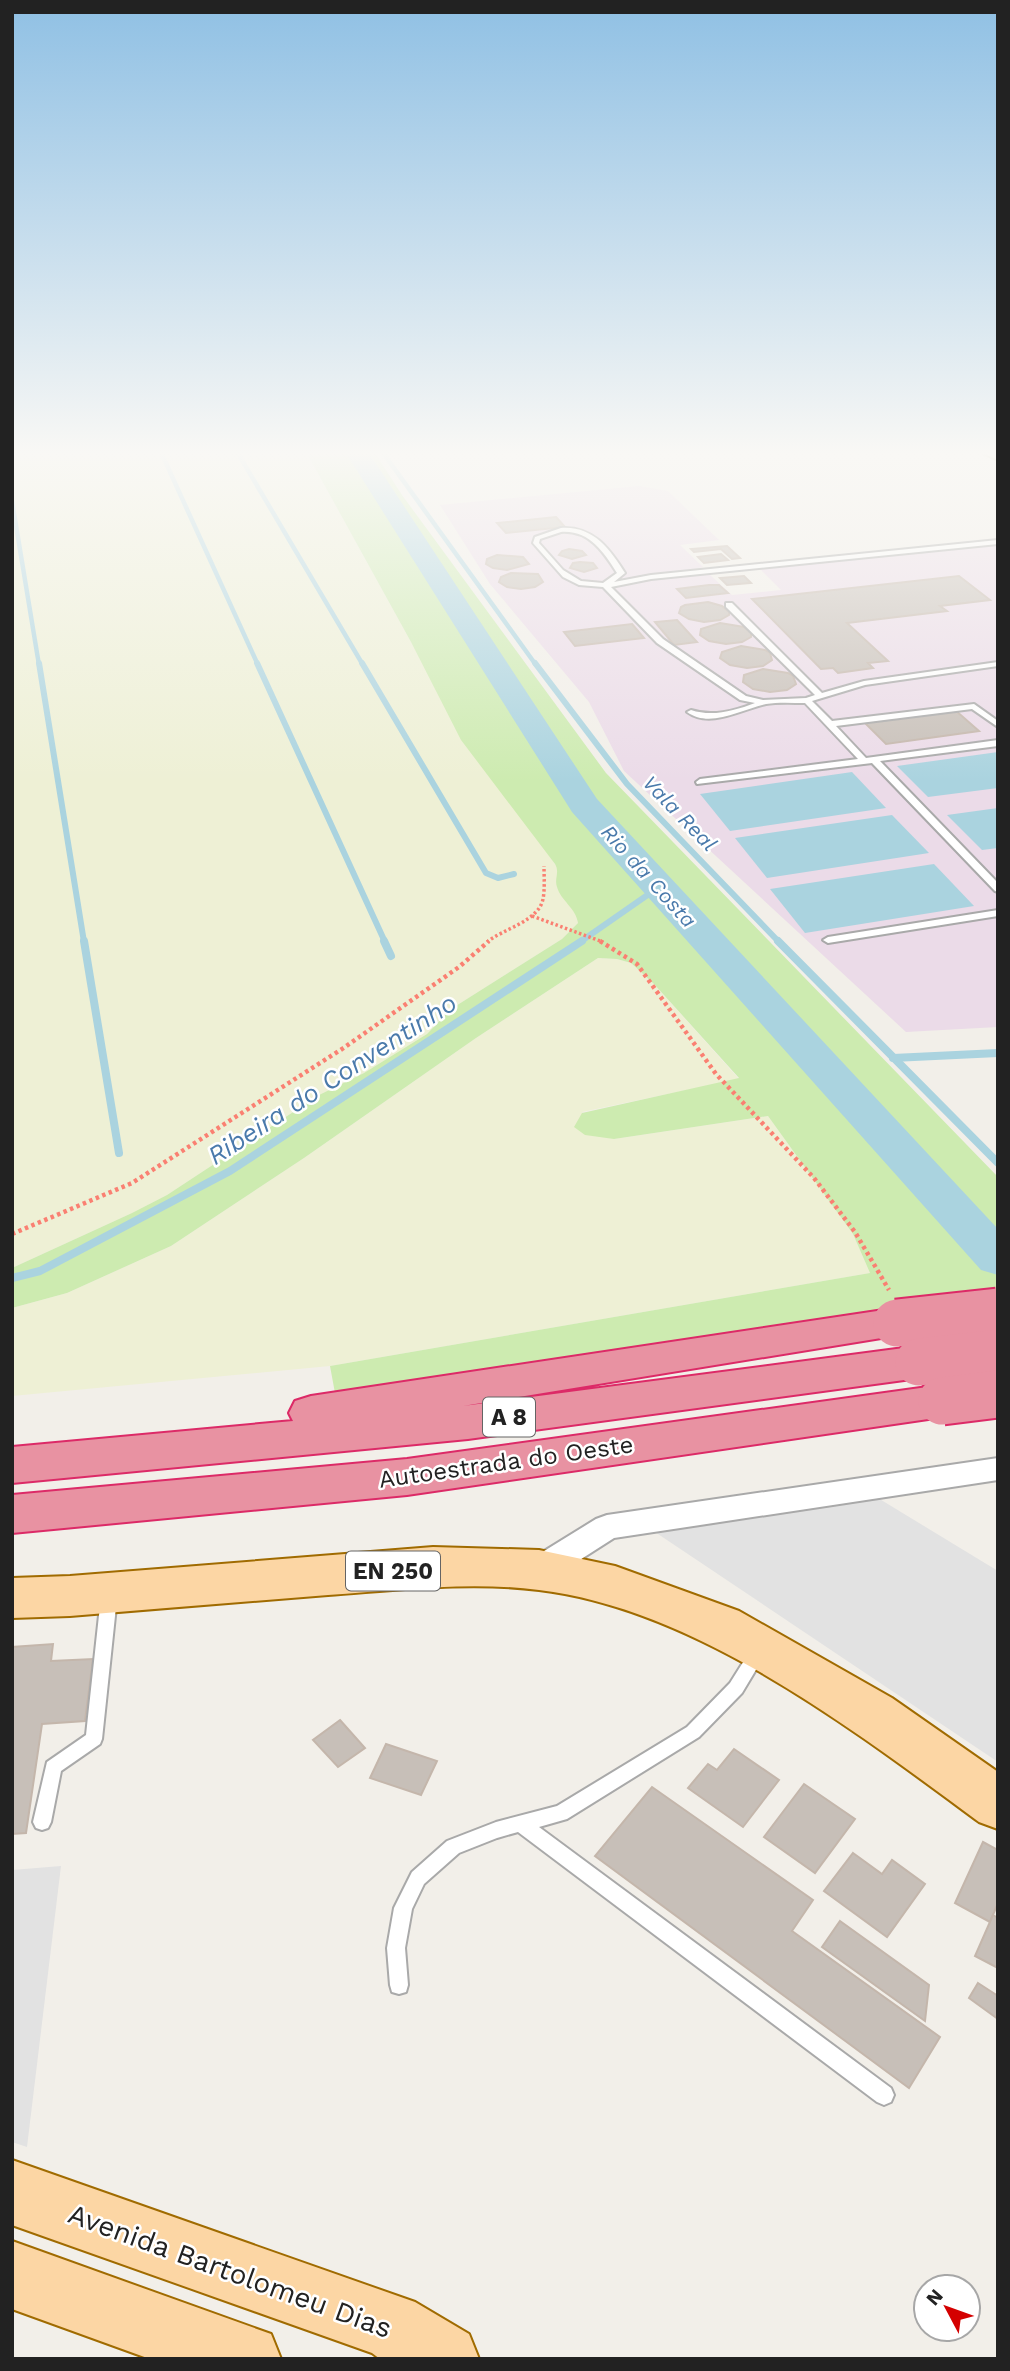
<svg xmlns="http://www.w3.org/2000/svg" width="1010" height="2371" viewBox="0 0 1010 2371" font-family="'Work Sans',sans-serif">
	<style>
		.industrial { fill: #ebdbe8 }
		.farmland { fill: #eef0d5 }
		.grass { fill: #cdebb0 }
		.parking { fill: #e2e2e2 }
		.water { fill: #aad3df }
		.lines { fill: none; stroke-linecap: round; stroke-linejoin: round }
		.stream-far2 { stroke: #aad3df; stroke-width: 4.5 }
		.stream-far1 { stroke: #aad3df; stroke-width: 6 }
		.stream { stroke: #aad3df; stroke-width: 8 }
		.river { fill: #aad3df; fill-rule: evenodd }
		.building { fill: #c7bfb8; stroke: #c4b6ab; stroke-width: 2 }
		.lane-casing { stroke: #a9a9a9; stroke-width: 4 }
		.street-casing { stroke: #a9a9a9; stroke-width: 4 }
		.secondary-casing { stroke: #707d05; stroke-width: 4 }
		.primary-casing { stroke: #a06b00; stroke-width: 4 }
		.highway-casing { stroke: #dc2a67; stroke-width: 4 }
		.path-far1 { stroke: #fa8072; stroke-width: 3.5; stroke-dasharray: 2.5 2.5; stroke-linecap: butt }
		.path { stroke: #fa8072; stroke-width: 4.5; stroke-dasharray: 3.5 3.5; stroke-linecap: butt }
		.lane { fill: #fff; fill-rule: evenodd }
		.street { fill: #fff; fill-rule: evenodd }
		.secondary { fill: #f7fabf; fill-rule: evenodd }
		.primary { fill: #fcd6a4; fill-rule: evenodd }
		.highway { fill: #e892a2; fill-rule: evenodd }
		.highway-bridge-casing { stroke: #dc2a67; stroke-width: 51; stroke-linecap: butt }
		.highway-bridge { stroke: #e892a2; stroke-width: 47 }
		.labels { text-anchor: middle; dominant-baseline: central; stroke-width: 5; stroke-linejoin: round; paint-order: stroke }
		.far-water-label { font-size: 21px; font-style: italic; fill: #4a7aab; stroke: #fff }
		.shield { fill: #fff; stroke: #646464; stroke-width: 2 }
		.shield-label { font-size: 23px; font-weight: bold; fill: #222 }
		.street-label { font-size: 24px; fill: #222; stroke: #fff }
		.water-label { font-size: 26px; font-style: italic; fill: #4a7aab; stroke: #fff }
		.near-street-label { font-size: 28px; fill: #222; stroke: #fff }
	</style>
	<rect width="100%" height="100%" fill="#f2efe9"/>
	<!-- industrial -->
	<polygon class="industrial" points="639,486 668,491 719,540 680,545 703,567 695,569 701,574 709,574 732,595 781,590 760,569 998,544 998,1027 906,1032 624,771 589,702 490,584 440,505"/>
	<!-- farmland -->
	<g class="farmland">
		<polygon points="12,450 305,450 411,642 558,869 557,887 577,916 578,923 562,939 451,1009 427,1034 364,1073 319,1095 167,1195 132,1213 12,1268"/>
		<polygon points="598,958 617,959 631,963 654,984 739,1079 582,1112 614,1139 768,1116 853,1234 870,1273 330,1366 12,1396 12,1308 67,1293 171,1246 304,1158 476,1038"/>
	</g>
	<!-- grass -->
	<path class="grass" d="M305,450H373L402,495L606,773L998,1177V1299L337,1404L330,1366L870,1273L853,1234L768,1116L614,1139L585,1135L574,1127L582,1113L739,1078L654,984L631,963L617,959L598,958L476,1038L304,1158L171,1246L67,1293L12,1308V1268L132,1213L167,1195L319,1095L364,1073L427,1034L451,1009L562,939L578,923C576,908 561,901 557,887C554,879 560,872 555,864L461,740L411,642Z"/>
	<!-- parking -->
	<g class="parking">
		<polygon points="873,1495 998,1571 998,1762 655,1532"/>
		<polygon points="61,1866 27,2147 12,2142 12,1870"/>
	</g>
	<!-- water -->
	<g class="water">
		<polygon points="998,752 998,788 928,797 897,766"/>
		<polygon points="852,772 886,808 730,831 700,794"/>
		<polygon points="998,808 998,848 982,850 947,815"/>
		<polygon points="892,815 929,853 767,878 735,838"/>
		<polygon points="934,864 974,906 805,933 770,889"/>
	</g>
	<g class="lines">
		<!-- stream-far2 -->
		<g class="stream-far2">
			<polyline points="160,450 258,665"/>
			<polyline points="236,450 363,665"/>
			<polyline points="381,450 536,665"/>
			<polyline points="12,501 39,665"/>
		</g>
		<!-- stream-far1 -->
		<g class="stream-far1">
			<polyline points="39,663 84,942"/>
			<polyline points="257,663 385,942"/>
			<polyline points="362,663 486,873 498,878 514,874"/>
			<polyline points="535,663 627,784 779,942"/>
			<polyline points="580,942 659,887"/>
		</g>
		<!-- stream -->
		<g class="stream">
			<polyline points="84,941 119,1153"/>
			<polyline points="384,941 391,956"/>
			<polyline points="778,941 998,1163"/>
			<polyline points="893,1058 998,1053"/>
			<polyline points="12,1278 40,1271 230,1171 582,941"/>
		</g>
		<!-- river -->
		<polygon class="river" points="344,450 367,450 597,799 998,1229 998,1275 981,1270 572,812"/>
	</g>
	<!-- building -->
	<g class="building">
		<polygon points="556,517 565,527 506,533 497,523"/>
		<polygon points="727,546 740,558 732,559 721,549 694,552 691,549"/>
		<polygon points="569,549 582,551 586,555 572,559 559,555 562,551"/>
		<polygon points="721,554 728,560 704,563 698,557"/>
		<polygon points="497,555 523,557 529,564 507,570 493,568 486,564 487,559"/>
		<polygon points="580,562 593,563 597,568 584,572 570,568 573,563"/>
		<polygon points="511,573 538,574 543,582 535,587 521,589 507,587 499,582 501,577"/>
		<polygon points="744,576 751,583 727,585 720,578"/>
		<polygon points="959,576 990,600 940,606 947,611 847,623 888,661 868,663 873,668 838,673 833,668 821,669 752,599"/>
		<polygon points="709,585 719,585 728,593 686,598 677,589"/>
		<polygon points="708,602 722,606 729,612 729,615 720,620 704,622 689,619 679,613 681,607 685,605"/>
		<polygon points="677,620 697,642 674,645 655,622"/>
		<polygon points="720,623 744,627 751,633 751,637 742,642 726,644 709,641 700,635 701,629"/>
		<polygon points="632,624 644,638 575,646 564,632"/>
		<polygon points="741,646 765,650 770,653 772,660 763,666 747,668 730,665 720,658 722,652"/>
		<polygon points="763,669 788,673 793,676 796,684 787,690 770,692 753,689 743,682 744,675"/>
		<polygon points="955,710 979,731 886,744 864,722"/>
		<polygon points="53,1644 51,1661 93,1659 85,1721 42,1724 26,1833 12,1834 12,1647"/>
		<polygon points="340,1720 365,1748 338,1767 313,1740"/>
		<polygon points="386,1744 437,1761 421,1795 370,1778"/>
		<polygon points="734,1749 779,1780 743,1827 688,1788 708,1764 717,1770"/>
		<polygon points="804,1784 855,1819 815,1873 764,1837"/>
		<polygon points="652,1787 813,1900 792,1931 940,2037 909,2088 595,1856"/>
		<polygon points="983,1842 998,1850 998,1903 990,1922 955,1903"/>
		<polygon points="853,1853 882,1874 892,1860 925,1884 887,1937 824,1891"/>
		<polygon points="993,1915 998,1918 998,1968 975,1956"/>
		<polygon points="840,1921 929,1985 925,2021 822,1947"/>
		<polygon points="978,1983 998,1996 998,2019 969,1998"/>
	</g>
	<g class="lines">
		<!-- lane casing -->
		<g class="lane-casing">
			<g id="lane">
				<path d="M561,528C593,526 609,548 625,573L614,582L651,575L998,540V544L651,579L611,587L663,639L746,696L763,700L806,698L815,695L726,607V603H732L822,693L864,681L998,662V666L865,685L812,701L832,721L974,704L998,721V727L972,709L836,726L866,758L998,740V746L880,761L998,883V892L995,891L872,763L697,784L696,782L700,779L858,759L805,703C792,703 778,702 766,704C742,709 710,729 687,712L691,710C712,717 734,711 755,703L740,700L657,643L603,587L579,585L563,577L533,543L535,537ZM561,532C589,530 603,551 617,573L603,583L581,581L563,570L539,543L540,539Z"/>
				<polygon points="998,910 998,916 828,943 823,940 828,937"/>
				<polygon points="109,1591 115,1592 117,1597 102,1739 100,1744 61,1771 51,1822 48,1828 42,1830 36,1828 33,1822 47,1762 86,1735 101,1597 103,1592"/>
				<polygon points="758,1646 764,1648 766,1653 742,1693 699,1737 567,1819 539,1827 891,2088 894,2095 891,2102 884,2105 877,2102 518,1832 497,1838 459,1853 424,1884 412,1909 405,1948 408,1985 406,1992 399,1994 392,1992 390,1985 387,1948 394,1908 412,1872 447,1841 496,1822 557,1806 687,1727 730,1683 752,1648"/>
			</g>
		</g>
		<!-- street casing -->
		<g class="street-casing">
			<polygon id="street" points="998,1458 998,1480 614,1538 550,1579 539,1583 528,1579 524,1570 528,1561 596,1519 607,1515"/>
		</g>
		<!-- secondary casing -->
		<g class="secondary-casing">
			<polygon id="secondary" points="976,450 998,450 998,460"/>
		</g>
		<!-- primary casing -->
		<g class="primary-casing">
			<g id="primary">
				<path d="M433,1547L539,1550L615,1566L739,1611L892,1698L998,1772V1829L979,1822C854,1730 697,1609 539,1590C470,1581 398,1590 328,1595C242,1602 156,1609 70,1616L12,1618V1578L70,1576Z"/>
				<polygon points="12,2160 415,2302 469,2334 479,2359 380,2359 372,2353 12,2225"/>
				<polygon points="12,2241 271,2334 281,2359 150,2359 12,2309"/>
			</g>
		</g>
		<!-- highway casing -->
		<g class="highway-casing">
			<g id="highway">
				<polygon points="897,1308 912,1313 918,1323 912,1333 463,1406 919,1346 934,1351 941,1362 934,1373 919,1378 468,1439 12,1483 12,1447 293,1421 289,1413 295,1401 311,1396"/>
				<polygon points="942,1385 958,1389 964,1401 958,1413 942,1417 407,1495 12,1533 12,1495 407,1459"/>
			</g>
		</g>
		<!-- path-far1 -->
		<g class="path-far1">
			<polyline points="532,916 603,942"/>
			<path d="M487,942C503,929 539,921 543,899C545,889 544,877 544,866"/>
		</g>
		<!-- path -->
		<g class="path">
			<polyline points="600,941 637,964 716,1074 814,1178 855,1232 889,1290"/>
			<polyline points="12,1234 132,1183 342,1049 459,967 489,941"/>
		</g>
		<!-- lane -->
		<use href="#lane" class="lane"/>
		<!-- street -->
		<use href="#street" class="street"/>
		<!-- secondary -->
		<use href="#secondary" class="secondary"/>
		<!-- primary -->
		<use href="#primary" class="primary"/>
		<!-- highway -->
		<use href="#highway" class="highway"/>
		<!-- highway-bridge casing -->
		<g class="highway-bridge-casing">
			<g id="highway-bridge">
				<polyline points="897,1323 998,1312"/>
				<polyline points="919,1362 998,1353"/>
				<polyline points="942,1401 998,1394"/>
			</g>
		</g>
		<!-- highway-bridge -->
		<use href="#highway-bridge" class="highway-bridge"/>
	</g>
	<!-- sky -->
	<linearGradient id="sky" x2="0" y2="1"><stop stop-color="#8fc0e4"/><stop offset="0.58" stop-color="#f9f8f5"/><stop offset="1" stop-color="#f9f8f5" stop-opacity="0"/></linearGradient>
	<rect width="1010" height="782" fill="url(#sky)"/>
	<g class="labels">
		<!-- far-water labels -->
		<g class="far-water-label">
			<text transform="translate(680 813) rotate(46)">Vala Real</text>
			<text transform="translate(649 876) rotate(48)">Rio da Costa</text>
		</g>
		<!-- shield labels -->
		<g class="shield">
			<rect x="483" y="1397.5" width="52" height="39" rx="5"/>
			<rect x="346" y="1551.5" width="94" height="39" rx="5"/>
		</g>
		<g class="shield-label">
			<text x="509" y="1417">A 8</text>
			<text x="393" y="1571">EN 250</text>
		</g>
		<!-- street labels -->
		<g class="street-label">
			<text transform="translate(506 1462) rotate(-8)">Autoestrada do Oeste</text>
		</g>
		<!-- water labels -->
		<g class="water-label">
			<text transform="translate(332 1079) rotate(-33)">Ribeira do Conventinho</text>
		</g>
		<!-- near-street labels -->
		<g class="near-street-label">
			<text transform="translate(230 2271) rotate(20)">Avenida Bartolomeu Dias</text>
		</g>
	</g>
	<!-- border -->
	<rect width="1010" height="2371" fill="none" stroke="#222222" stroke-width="28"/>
	<!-- north arrow -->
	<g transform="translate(947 2308) rotate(311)"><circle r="33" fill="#ffffff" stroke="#a7a7a7" stroke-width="2"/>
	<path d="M0-5L12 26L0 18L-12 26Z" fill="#d40000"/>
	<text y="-10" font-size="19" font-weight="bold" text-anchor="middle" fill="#222222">N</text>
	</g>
</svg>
